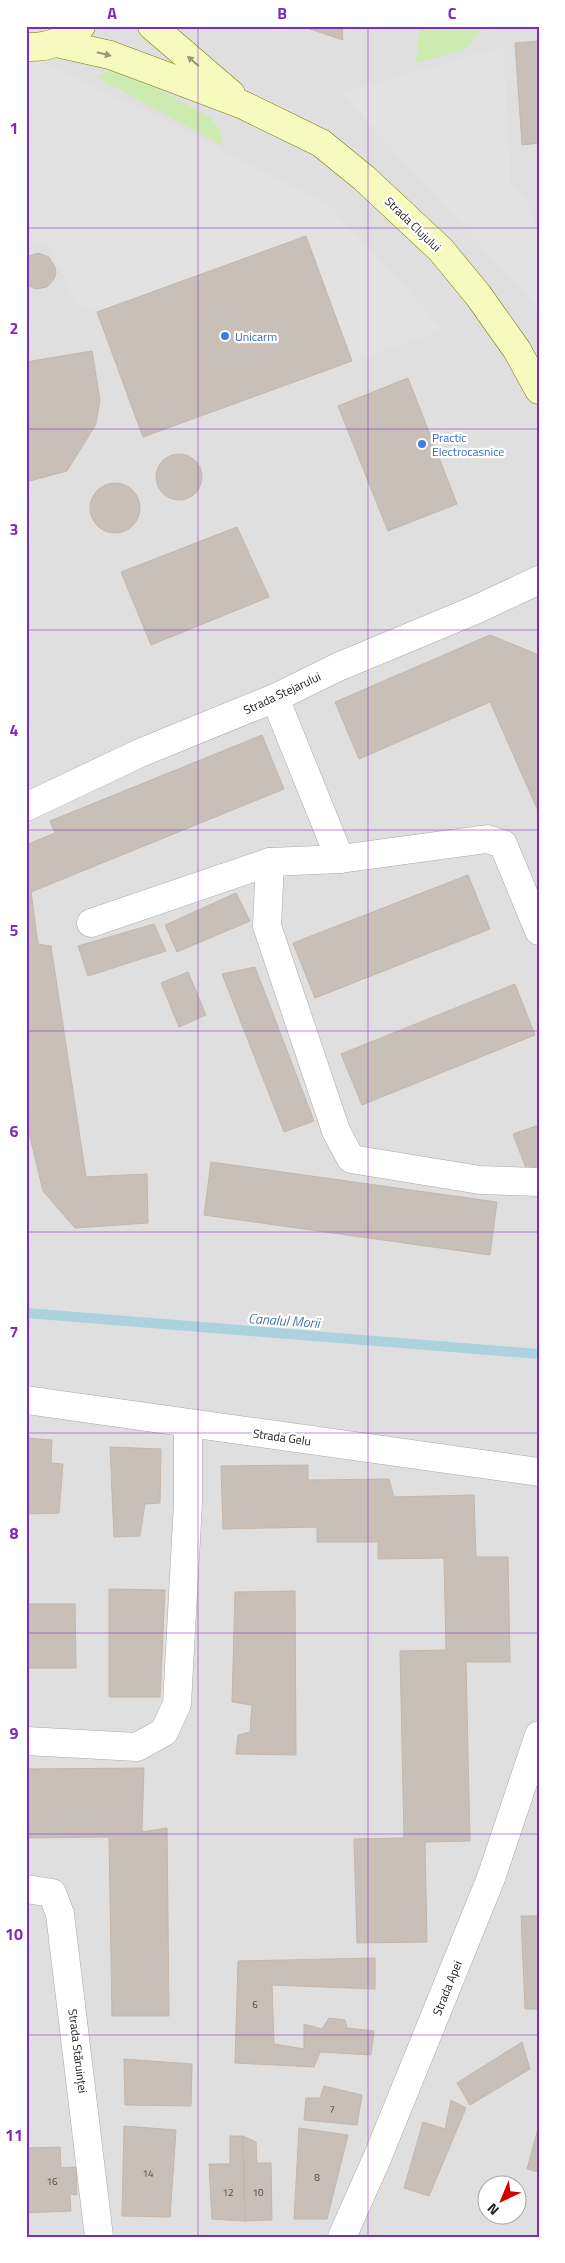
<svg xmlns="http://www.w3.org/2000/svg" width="565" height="2263" viewBox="0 0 565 2263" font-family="'Titillium Web',sans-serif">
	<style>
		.residential { fill: #e0dfdf; fill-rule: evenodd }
		.grass { fill: #cdebb0 }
		.parking { fill: #e2e2e2 }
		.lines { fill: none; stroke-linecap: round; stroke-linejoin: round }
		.stream { stroke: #aad3df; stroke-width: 10 }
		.building { fill: #c7bfb8; stroke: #c4b6ab }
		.minor-casing { stroke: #a9a9a9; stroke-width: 29 }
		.secondary-casing { stroke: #707d05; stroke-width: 29 }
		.minor { stroke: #fff; stroke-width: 28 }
		.secondary { stroke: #f7fabf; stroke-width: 28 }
		.oneway { fill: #979978 }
		.grid { fill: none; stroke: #7b2cbf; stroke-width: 1; stroke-opacity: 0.55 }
		.shop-dot { fill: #3f7fe0; stroke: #fff; stroke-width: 2 }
		.labels { text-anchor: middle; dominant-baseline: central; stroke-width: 4.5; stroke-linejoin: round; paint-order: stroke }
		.number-label { font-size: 10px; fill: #4b4948 }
		.street-label { font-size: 12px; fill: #222; stroke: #fff }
		.shop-label { font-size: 12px; fill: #366cbe; stroke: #fff; text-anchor: start }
		.water-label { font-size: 14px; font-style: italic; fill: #4a7aab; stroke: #fff }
		.neatline { fill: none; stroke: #7b2cbf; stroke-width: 2 }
		.grid-label { font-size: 16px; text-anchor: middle; font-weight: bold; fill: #7b2cbf }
	</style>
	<rect width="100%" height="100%" fill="#f2efe9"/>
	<!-- residential -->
	<path class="residential" d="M26,26H539V2237H26ZM488,2186H518V2216H488Z"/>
	<!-- grass -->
	<g class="grass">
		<polygon points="420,26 486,26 464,50 416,63"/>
		<polygon points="110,70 128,72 211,118 221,132 223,146 96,77"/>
	</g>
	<!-- parking -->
	<g class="parking">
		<polygon points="503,46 511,183 531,207 539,238 539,309 341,93"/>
		<polygon points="26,54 145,111 328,204 444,330 352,361 306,236 97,312 76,303 47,241 26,244"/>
	</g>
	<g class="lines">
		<!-- stream -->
		<polyline class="stream" points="26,1313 539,1354"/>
	</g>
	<!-- building -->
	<g class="building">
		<polygon points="301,26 342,26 343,40"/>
		<polygon points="539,41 539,143 522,145 515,43"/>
		<polygon points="306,236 352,361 143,437 97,312"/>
		<polygon points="38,253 49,257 55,267 56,273 54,279 47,287 36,289 26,285 26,257"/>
		<polygon points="92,351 100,400 96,424 67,471 26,482 26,429 30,428 26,411 26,362"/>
		<polygon points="408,378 457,504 388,531 338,406"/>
		<circle cx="179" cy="477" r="23"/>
		<circle cx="115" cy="508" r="25"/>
		<polygon points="237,527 269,597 151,645 121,572"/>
		<polygon points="490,635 539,655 539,813 490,702 359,759 335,702"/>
		<polygon points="262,735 284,789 31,892 38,944 51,946 86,1177 147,1174 148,1223 75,1228 43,1191 26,1120 26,845 55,833 50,821"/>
		<polygon points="468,875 490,929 315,998 293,943"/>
		<polygon points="236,893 250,921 177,952 165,925"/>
		<polygon points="154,924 166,951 88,976 78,946"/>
		<polygon points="255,967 314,1121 284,1132 222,974"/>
		<polygon points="188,972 206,1015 179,1027 161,983"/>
		<polygon points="515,984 535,1035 362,1105 341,1054"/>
		<polygon points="539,1125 539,1166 527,1171 513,1134"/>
		<polygon points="211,1162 497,1202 490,1255 204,1215"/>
		<polygon points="26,1438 52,1440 51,1463 63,1464 59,1513 26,1514"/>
		<polygon points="110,1447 161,1449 160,1503 145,1504 140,1536 114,1537"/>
		<polygon points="308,1465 308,1480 389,1479 394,1497 474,1495 476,1557 508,1557 510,1662 466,1662 470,1841 425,1842 427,1942 357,1943 354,1839 404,1838 400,1651 446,1650 444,1558 378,1559 378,1542 317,1542 317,1527 223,1529 221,1466"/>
		<polygon points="109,1589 165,1590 160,1697 109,1697"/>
		<polygon points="295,1591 296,1755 236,1754 238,1735 250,1732 252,1705 232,1702 235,1592"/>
		<polygon points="26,1604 75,1604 76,1668 26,1668"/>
		<polygon points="144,1768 142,1832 167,1828 169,2016 112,2016 109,1837 26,1838 26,1769"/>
		<polygon points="521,1916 539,1916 539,2009 525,2009"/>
		<polygon points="375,1958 375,1989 272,1985 274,2044 304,2049 304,2024 322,2029 329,2018 345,2020 347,2028 374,2031 371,2055 320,2052 314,2067 235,2063 238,1961"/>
		<polygon points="522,2042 530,2069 470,2105 457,2083"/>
		<polygon points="124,2059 192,2064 191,2106 125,2105"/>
		<polygon points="324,2086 362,2095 357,2125 304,2120 306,2098 320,2098"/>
		<polygon points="451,2100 466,2108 429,2196 404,2188 423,2122 445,2129"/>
		<polygon points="539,2125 539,2172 527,2169"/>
		<polygon points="124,2126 176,2130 170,2217 122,2216"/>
		<polygon points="299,2128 348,2135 327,2219 294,2219"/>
		<polygon points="230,2136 243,2136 245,2221 212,2219 209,2164 230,2164"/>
		<polygon points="243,2136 256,2142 257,2163 271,2163 272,2220 245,2221"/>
		<polygon points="60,2147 61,2168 76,2167 77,2195 70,2194 71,2211 26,2213 26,2148"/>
	</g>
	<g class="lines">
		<!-- minor casing -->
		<g class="minor-casing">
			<g id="minor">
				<polyline points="275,698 340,859 270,862 267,926 336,1131 351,1159 480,1180 539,1182"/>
				<polyline points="26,807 140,753 275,698 338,667 475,610 539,580"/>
				<polyline points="340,859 487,839 503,844 539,931"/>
				<polyline points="91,923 270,862"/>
				<polyline points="26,1400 539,1472"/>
				<polyline points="26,1741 137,1747 164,1732 177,1704 188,1503 188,1424"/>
				<polyline points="26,1889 52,1893 60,1914 99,2237"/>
				<polyline points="342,2237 378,2156 491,1878 539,1735"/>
			</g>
		</g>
		<!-- secondary casing -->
		<g class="secondary-casing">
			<g id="secondary">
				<polyline points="152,26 231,94"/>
				<polyline points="57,43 110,55 169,77 243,105 321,143 364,178 441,250 478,295 517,350 539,390"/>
				<path d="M26,47C47,48 66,41 81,26"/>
			</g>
		</g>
		<!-- minor -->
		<use href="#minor" class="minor"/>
		<!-- secondary -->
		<use href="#secondary" class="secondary"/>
	</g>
	<!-- one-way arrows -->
	<defs><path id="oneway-solid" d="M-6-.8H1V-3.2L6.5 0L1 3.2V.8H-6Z" transform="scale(1.25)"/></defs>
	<g class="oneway">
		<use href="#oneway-solid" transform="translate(104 54) rotate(14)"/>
		<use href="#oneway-solid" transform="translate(193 61) rotate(-139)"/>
	</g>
	<!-- grid -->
	<path class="grid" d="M198,26V2237M368,26V2237M26,228H539M26,429H539M26,630H539M26,830H539M26,1031H539M26,1232H539M26,1433H539M26,1633H539M26,1834H539M26,2035H539"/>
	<!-- markers -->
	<g class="shop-dot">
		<circle cx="225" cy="336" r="5"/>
		<circle cx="422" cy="444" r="5"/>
	</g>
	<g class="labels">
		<!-- number labels -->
		<g class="number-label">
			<text x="255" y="2004">6</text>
			<text x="332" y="2109">7</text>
			<text x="148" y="2173">14</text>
			<text x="317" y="2177">8</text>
			<text x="52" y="2181">16</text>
			<text x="228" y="2192">12</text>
			<text x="258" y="2192">10</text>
		</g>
		<!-- street labels -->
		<g class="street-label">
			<text transform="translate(413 224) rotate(44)">Strada Clujului</text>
			<text transform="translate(282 693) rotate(-25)">Strada Stejarului</text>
			<text transform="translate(282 1437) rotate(8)">Strada Gelu</text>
			<text transform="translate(447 1988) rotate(-68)">Strada Apei</text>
			<text transform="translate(78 2051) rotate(83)">Strada Stăruinței</text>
		</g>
		<!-- shop labels -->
		<g class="shop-label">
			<text x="235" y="336">Unicarm</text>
			<text x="432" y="437">Practic<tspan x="432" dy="14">Electrocasnice</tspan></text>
		</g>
		<!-- water labels -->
		<g class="water-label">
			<text transform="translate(284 1320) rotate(4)">Canalul Morii</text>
		</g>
	</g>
	<!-- border -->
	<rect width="565" height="2263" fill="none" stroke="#ffffff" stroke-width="55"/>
	<!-- north arrow -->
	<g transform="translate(502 2200) rotate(224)"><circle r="24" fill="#ffffff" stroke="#a7a7a7"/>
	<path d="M0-4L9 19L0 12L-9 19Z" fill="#d40000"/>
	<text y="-8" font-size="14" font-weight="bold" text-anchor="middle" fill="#222222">N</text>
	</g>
	<rect x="28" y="28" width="510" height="2208" class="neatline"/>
	<g class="grid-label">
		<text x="112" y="19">A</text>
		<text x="282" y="19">B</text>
		<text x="452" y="19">C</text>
		<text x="14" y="134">1</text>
		<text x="14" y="334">2</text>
		<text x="14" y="535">3</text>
		<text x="14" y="736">4</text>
		<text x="14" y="936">5</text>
		<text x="14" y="1137">6</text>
		<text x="14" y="1338">7</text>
		<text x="14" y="1539">8</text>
		<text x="14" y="1739">9</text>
		<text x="14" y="1940">10</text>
		<text x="14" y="2141">11</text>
	</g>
</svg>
